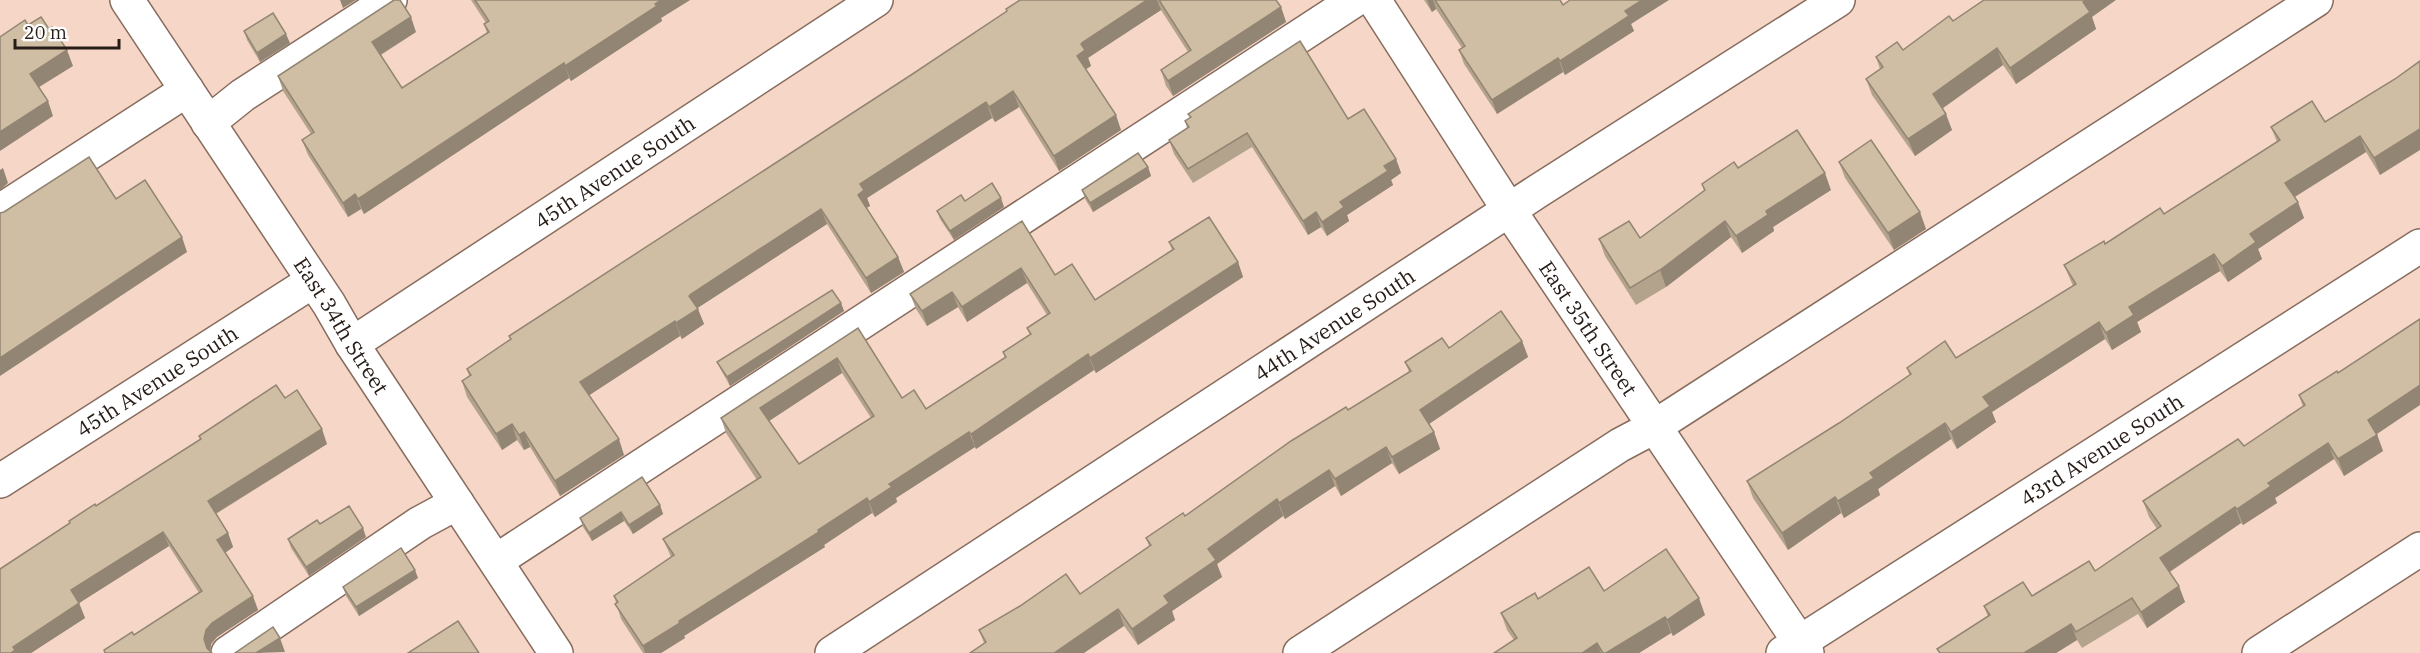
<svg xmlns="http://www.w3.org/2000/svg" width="2420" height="653" viewBox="0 0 2420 653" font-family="'IBM Plex Serif',serif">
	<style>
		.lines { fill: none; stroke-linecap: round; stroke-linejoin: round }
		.minor-casing { stroke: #876c5e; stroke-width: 36 }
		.minor { stroke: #fff; stroke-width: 33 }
		.wall { fill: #b3a38d; fill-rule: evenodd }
		.shaded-wall { fill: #928573 }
		.building { fill: #d0bea4; stroke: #928573; stroke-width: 1.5; fill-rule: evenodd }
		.labels { text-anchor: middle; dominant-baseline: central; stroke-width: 4.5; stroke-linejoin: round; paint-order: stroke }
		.street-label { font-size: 21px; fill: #271c16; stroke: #fff }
	</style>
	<rect width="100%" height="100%" fill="#f6d7c7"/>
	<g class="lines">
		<!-- minor casing -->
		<g class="minor-casing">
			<g id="minor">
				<path id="s1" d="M127,0L329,304L352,344L556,653"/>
				<path id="s2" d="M1374,0L1509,210L1807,653"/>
				<polyline points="208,123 243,95 390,0"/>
				<polyline points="0,211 187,90"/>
				<path id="s3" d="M352,344L876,0"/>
				<path id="s4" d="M0,481L313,281"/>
				<polyline points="496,561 1355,0"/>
				<polyline points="228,653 420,523 457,503"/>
				<path id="s5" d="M832,653L1538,191L1838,0"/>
				<polyline points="1300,653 1620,445 1654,427 2316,0"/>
				<path id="s6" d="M1783,653L2420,246"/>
				<polyline points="2259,653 2420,549"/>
			</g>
		</g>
		<!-- minor -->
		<use href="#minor" class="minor"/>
	</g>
	<!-- wall -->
	<g class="wall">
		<polygon points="471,0 690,0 661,18 662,21 571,81 569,78 364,214 361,209 348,217 308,155 302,140 311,134 283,91 278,76 416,32 381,55 402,88 487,33 484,24 486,23"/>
		<polygon points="1020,0 1276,0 1281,7 1286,22 1173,96 1166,86 1161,70 1188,52 1161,10 1088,57 1091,66 1086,69 1121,130 1059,171 1019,107 995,122 992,118 867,198 870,206 866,208 898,257 904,272 871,293 827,224 697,308 704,324 682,339 680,336 589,395 624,455 560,496 530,447 524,450 517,440 502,450 467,397 462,381 469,376 467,369 511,340 509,336 911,75 1007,11"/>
		<polygon points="1424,0 1560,0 1563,5 1631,24 1634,31 1565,75 1563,72 1497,114 1464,64 1459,50 1462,48 1436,9 1432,12"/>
		<polygon points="2092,17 2096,29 2016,84 2003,65 1942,108 1952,130 1915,156 1872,95 1866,79 1880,69 1876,57 1903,50 1953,21"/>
		<polygon points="244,31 290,43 260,62 247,40"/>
		<polygon points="2395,79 2380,175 2366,152 2295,197 2304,218 2258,249 2262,259 2228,282 2220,271 2137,322 2141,332 2112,350 2105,339 1992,412 1996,422 1957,449 1951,439 1878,489 1880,495 1844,518 1841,513 1788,550 1753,498 1747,481 1839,423 1910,376 1907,368 1956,358 2073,286 2064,265 2164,214 2277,142 2271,127 2325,122"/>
		<polygon points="1188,114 1348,119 1396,159 1401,173 1391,180 1393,185 1347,215 1349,221 1327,236 1321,227 1308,235 1252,147 1193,183 1174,154 1169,140 1187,128 1185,121 1190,117"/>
		<polygon points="1839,162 1926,229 1894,250 1845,178"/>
		<polygon points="1148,167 1151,176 1093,212 1085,199 1082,190"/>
		<polygon points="1738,168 1831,190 1773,227 1774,231 1742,253 1731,237 1666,287 1636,305 1605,256 1599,239 1640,238 1704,191 1702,184"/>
		<polygon points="965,201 1004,207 954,240 940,219 937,211"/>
		<path d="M1022,221L1055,275L1095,300L1172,250L1169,242L1238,262L1243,277L1096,373L1094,370L976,449L975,447L896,498L897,502L875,517L872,513L824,545L825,547L684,636L685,638L661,653H643L621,619L614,596L671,557L663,539L757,480L726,433L721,418L858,328L902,398L926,409L1005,358L1003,352L1030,335L1027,328L1047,315L1027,283L967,322L958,307L927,326L916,309L910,294ZM842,373L871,418L799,464L769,421Z"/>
		<polygon points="841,303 844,311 730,386 721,370 717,362"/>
		<polygon points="1522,341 1528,357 1429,424 1434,432 1440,449 1399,474 1392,463 1341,496 1335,486 1285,519 1283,516 1217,564 1222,577 1172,611 1175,620 1138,645 1124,626 984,643 979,630 1080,594 1149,546 1146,538 1185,516 1348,410 1409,372 1405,362 1449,348"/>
		<polygon points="2299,395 2377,434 2383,451 2344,476 2334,459 2275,498 2277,503 2243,525 2241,523 2170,572 2185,602 2147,628 2138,614 2082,648 2077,640 2056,653 1939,653 1937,649 1988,617 1984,606 2032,596 2095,571 2157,529 2149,517 2143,501 2244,446 2303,407"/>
		<polygon points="285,398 327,444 216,514 228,533 233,547 225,553 258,610 217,637 211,644 210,651 212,653 105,653 104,650 134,635 199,593 169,546 79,603 85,618 31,653 96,506 200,439 199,436"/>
		<polygon points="660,505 663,514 633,534 624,521 592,541 583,527 580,518"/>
		<polygon points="320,524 366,537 309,576 291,548 288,539"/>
		<polygon points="418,578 359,616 346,596 343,587"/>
		<polygon points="1604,591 1705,615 1673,636 1671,633 1639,653 1494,653 1514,640 1507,630 1501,613 1538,599"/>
	</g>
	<!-- shaded-wall -->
	<g class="shaded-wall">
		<polygon points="340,0 356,0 343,8"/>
		<polygon points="661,0 690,0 661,18 662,21 571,81 565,66"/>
		<polygon points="1147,0 1157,0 1161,10 1088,58 1091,66 1083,71 1077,56 1083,42"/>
		<polygon points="1427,0 1433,0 1436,9 1432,12"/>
		<polygon points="1642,0 1669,0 1631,24 1634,31 1565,75 1560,61 1625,11"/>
		<polygon points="2086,0 2116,0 2092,17 2096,29 2016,84 2010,68"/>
		<polygon points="1281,7 1286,22 1173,96 1168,81"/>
		<polygon points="411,17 416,32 378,56 372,42"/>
		<polygon points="286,34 290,43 260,62 257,53"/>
		<polygon points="1997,48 2003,65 1939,111 1933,94"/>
		<polygon points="67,50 73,66 36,89 30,74"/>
		<polygon points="1558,58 1563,72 1497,114 1492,100"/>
		<polygon points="564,63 569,78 364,214 358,199"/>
		<polygon points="1013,91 1019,107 995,122 989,107"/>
		<polygon points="48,101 53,116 0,151 0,132"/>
		<polygon points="986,102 992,118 867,198 870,206 863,210 858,195 860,184"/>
		<polygon points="1946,114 1952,130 1915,156 1908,139"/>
		<polygon points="1116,115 1121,130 1059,171 1054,156"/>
		<polygon points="2420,129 2420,150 2380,175 2374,158"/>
		<polygon points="2360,136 2366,152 2291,199 2285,183"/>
		<polygon points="1396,159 1401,173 1391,180 1393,185 1347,215 1349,221 1327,236 1322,222 1340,202 1384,166"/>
		<polygon points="1148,167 1151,176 1093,212 1090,203"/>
		<polygon points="3,168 8,183 0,190 0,170"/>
		<polygon points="1825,173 1831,190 1773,227 1774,231 1742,253 1736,236 1766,211"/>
		<polygon points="355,194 361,209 348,217 343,203"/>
		<polygon points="1001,198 1004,207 954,240 950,231"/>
		<polygon points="2298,202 2304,218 2258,249 2262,259 2228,282 2222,266 2250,234"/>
		<polygon points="821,209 827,224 696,309 689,296 691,294"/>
		<polygon points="1316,212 1321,227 1308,235 1303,221"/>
		<polygon points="1920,212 1926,229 1894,250 1888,233"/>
		<polygon points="1725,221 1731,237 1666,287 1660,270"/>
		<polygon points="182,237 187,252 0,376 0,358"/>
		<polygon points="2214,254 2220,271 2137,322 2141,332 2112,350 2106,333 2129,307"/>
		<polygon points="898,257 904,272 871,293 866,278"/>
		<polygon points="1238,262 1243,277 1096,373 1090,358"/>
		<polygon points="1021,268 1027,283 967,322 962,307"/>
		<polygon points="952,292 958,307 927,326 922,311"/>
		<polygon points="841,303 844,311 730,386 727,377"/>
		<polygon points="698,309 704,324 682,339 676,323"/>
		<polygon points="675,321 680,336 585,398 580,382"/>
		<polygon points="2099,322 2105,339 1992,412 1996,422 1957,449 1951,432 1983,397"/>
		<polygon points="1522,341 1528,357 1426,426 1420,410"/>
		<polygon points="1088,354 1094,370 976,449 971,434"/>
		<polygon points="837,358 842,373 766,423 760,408"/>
		<polygon points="2420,385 2420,405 2374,436 2368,420"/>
		<polygon points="1945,423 1951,439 1878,489 1880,495 1844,518 1838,501 1870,473"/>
		<polygon points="512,424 517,440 502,450 496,434"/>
		<polygon points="322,429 327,444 213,515 208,501"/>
		<polygon points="524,432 530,447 524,450 519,435"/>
		<polygon points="969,432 975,447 896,498 897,502 875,517 869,502 889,484"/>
		<polygon points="1434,432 1440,449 1399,474 1392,457"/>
		<polygon points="2377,435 2383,451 2344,476 2338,459"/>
		<polygon points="619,439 624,455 560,496 555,481"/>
		<polygon points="2328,443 2334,459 2275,498 2277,503 2243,525 2237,509 2268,483"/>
		<polygon points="1386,447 1392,463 1341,496 1335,479"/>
		<polygon points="1329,470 1335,486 1285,519 1279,503"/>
		<polygon points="1835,497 1841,513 1788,550 1782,533"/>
		<polygon points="867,498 872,513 824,545 825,547 684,636 685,638 661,653 645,653 643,646 679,621"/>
		<polygon points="1277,499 1283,516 1217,564 1222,577 1172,611 1175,620 1138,645 1132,629 1164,596 1208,549"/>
		<polygon points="660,505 663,514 633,534 629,525"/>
		<polygon points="2235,507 2241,523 2166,574 2160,558"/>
		<polygon points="621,512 624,521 592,541 589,533"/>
		<polygon points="363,528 366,537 309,576 306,567"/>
		<polygon points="163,532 169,546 76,605 71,590"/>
		<polygon points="228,533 233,547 222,555 217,540"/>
		<polygon points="415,570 418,578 359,616 356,607"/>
		<polygon points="2179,586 2185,602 2147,628 2141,612"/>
		<polygon points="253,596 258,610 217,637 211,644 210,653 209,653 204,639 206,630 212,623"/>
		<polygon points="1699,598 1705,615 1673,636 1667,620"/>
		<polygon points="79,603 85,618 31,653 11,653 13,647"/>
		<polygon points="1118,609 1124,626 1084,653 1054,653"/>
		<polygon points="1665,617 1671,633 1639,653 1606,653"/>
		<polygon points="2071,624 2077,640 2056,653 2024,653"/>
		<polygon points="280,638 285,652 256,653"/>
		<polygon points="1597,643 1601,653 1582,653"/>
	</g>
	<!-- building -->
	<g class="building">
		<polygon points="394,0 400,0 411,17 372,42 402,88 489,32 484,24 489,21 475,0 661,0 655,4 657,6 565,66 564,63 358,199 355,194 343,203 302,140 314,132 278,76"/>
		<polygon points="1020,0 1147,0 1083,42 1081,44 1085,50 1077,56 1116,115 1054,156 1013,91 989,107 986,102 860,184 864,190 858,195 898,257 866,278 821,209 691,294 689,296 698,309 676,323 675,321 580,382 619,439 555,481 524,432 519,435 512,424 496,434 462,381 471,375 467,369 511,339 509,336 911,75 1007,11 1006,9"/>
		<polygon points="1159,0 1276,0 1281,7 1168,81 1161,70 1191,50"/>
		<polygon points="1435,0 1560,0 1563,5 1570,0 1642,0 1625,11 1629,16 1560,61 1558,58 1492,100 1459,50 1465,46"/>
		<polygon points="1984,0 2086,0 2083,2 2090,12 2010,68 1997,48 1933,94 1946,114 1908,139 1866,79 1883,67 1876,57 1897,42 1903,50 1949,16 1953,21"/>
		<polygon points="273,13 286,34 257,53 244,31"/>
		<polygon points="41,17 49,29 52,27 67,50 30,74 48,101 0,132 0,37 25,20 28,25"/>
		<polygon points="1300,41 1348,119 1364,109 1396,159 1384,166 1388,171 1340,202 1344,207 1322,222 1316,212 1303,221 1247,133 1188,169 1169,140 1189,127 1185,121 1191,117 1188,114"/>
		<polygon points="2420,61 2420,129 2374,158 2360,136 2285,183 2298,202 2250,234 2256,242 2222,266 2214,254 2129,307 2134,315 2106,333 2099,322 1983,397 1990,406 1951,432 1945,423 1870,473 1874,478 1838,501 1835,497 1782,533 1747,481 1839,423 1911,374 1907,368 1945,341 1956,358 2076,284 2064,265 2104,241 2105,244 2160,208 2164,214 2280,140 2271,127 2312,101 2325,122 2395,79"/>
		<polygon points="1797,130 1825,173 1766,211 1768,215 1736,236 1725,221 1660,270 1630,288 1599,239 1629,221 1640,238 1705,190 1702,184 1734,162 1738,168"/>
		<polygon points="1871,140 1920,212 1888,233 1839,162"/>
		<polygon points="1138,153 1148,167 1090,203 1082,190"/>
		<polygon points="89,157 116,199 145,180 182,237 0,358 0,213 4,212"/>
		<polygon points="992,183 1001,198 950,231 937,211 961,195 965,201"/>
		<path d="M1209,217L1238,262L1090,358L1088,354L971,434L969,432L889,484L892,487L869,502L867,498L818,530L819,532L679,621L680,623L643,646L615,604L618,602L614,596L674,555L663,539L761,477L721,418L858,328L902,398L914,390L926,409L1006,357L1003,352L1031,334L1027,328L1050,313L1021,268L962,307L952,292L922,311L910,294L1022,221L1055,275L1072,264L1095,300L1174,249L1169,242ZM837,358L874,416L799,464L760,408Z"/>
		<polygon points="832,290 841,303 727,377 717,362"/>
		<polygon points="1501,311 1522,341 1420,410 1434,432 1392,457 1386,447 1335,479 1329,470 1279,503 1277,499 1208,549 1216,560 1164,596 1169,603 1132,629 1118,609 1054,653 970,653 986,642 979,630 1020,606 1066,574 1080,594 1151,545 1146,538 1183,513 1185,516 1291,441 1346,407 1348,410 1411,371 1405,362 1442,338 1449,348"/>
		<polygon points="2420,319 2420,385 2368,420 2377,435 2338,459 2328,443 2268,483 2271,486 2237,509 2235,507 2160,558 2179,586 2141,612 2132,598 2076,632 2071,624 2024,653 1940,653 1937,649 1990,615 1984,606 2023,582 2032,596 2089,561 2095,571 2161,526 2143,501 2238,439 2244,446 2305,405 2299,395 2337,371 2338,373"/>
		<polygon points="276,385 285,398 297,390 322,429 208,501 228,533 217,540 253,596 212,623 206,630 204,639 207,648 212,653 105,653 104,650 132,632 134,635 202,591 163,532 71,590 79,603 13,647 15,650 11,653 0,653 0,569 70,523 69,521 95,504 96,506 201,439 199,436"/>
		<polygon points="642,477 660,505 629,525 621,512 589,533 580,518"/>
		<polygon points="349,506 363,528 306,567 288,539 317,520 320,524"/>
		<polygon points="401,548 415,570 356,607 343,587"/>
		<polygon points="1666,549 1699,598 1667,620 1665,617 1606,653 1603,653 1597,643 1582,653 1494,653 1517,638 1501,613 1535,593 1538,599 1589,567 1604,591"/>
		<polygon points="458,621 479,653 408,653"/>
		<polygon points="273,627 280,638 256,653 235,653"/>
	</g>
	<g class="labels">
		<!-- street labels -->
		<g class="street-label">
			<text stroke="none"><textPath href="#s3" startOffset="314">45th Avenue South</textPath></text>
			<text stroke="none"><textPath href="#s5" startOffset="600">44th Avenue South</textPath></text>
			<text stroke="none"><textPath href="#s1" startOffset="390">East 34th Street</textPath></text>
			<text stroke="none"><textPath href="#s2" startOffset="392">East 35th Street</textPath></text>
			<text stroke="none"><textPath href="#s4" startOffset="186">45th Avenue South</textPath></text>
			<text stroke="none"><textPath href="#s6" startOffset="378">43rd Avenue South</textPath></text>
		</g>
	</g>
	<!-- scale -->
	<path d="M15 39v9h104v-9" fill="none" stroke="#271c16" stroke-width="3"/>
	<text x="24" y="39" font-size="18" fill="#271c16" stroke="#ffffff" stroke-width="4.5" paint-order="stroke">20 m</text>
</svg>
